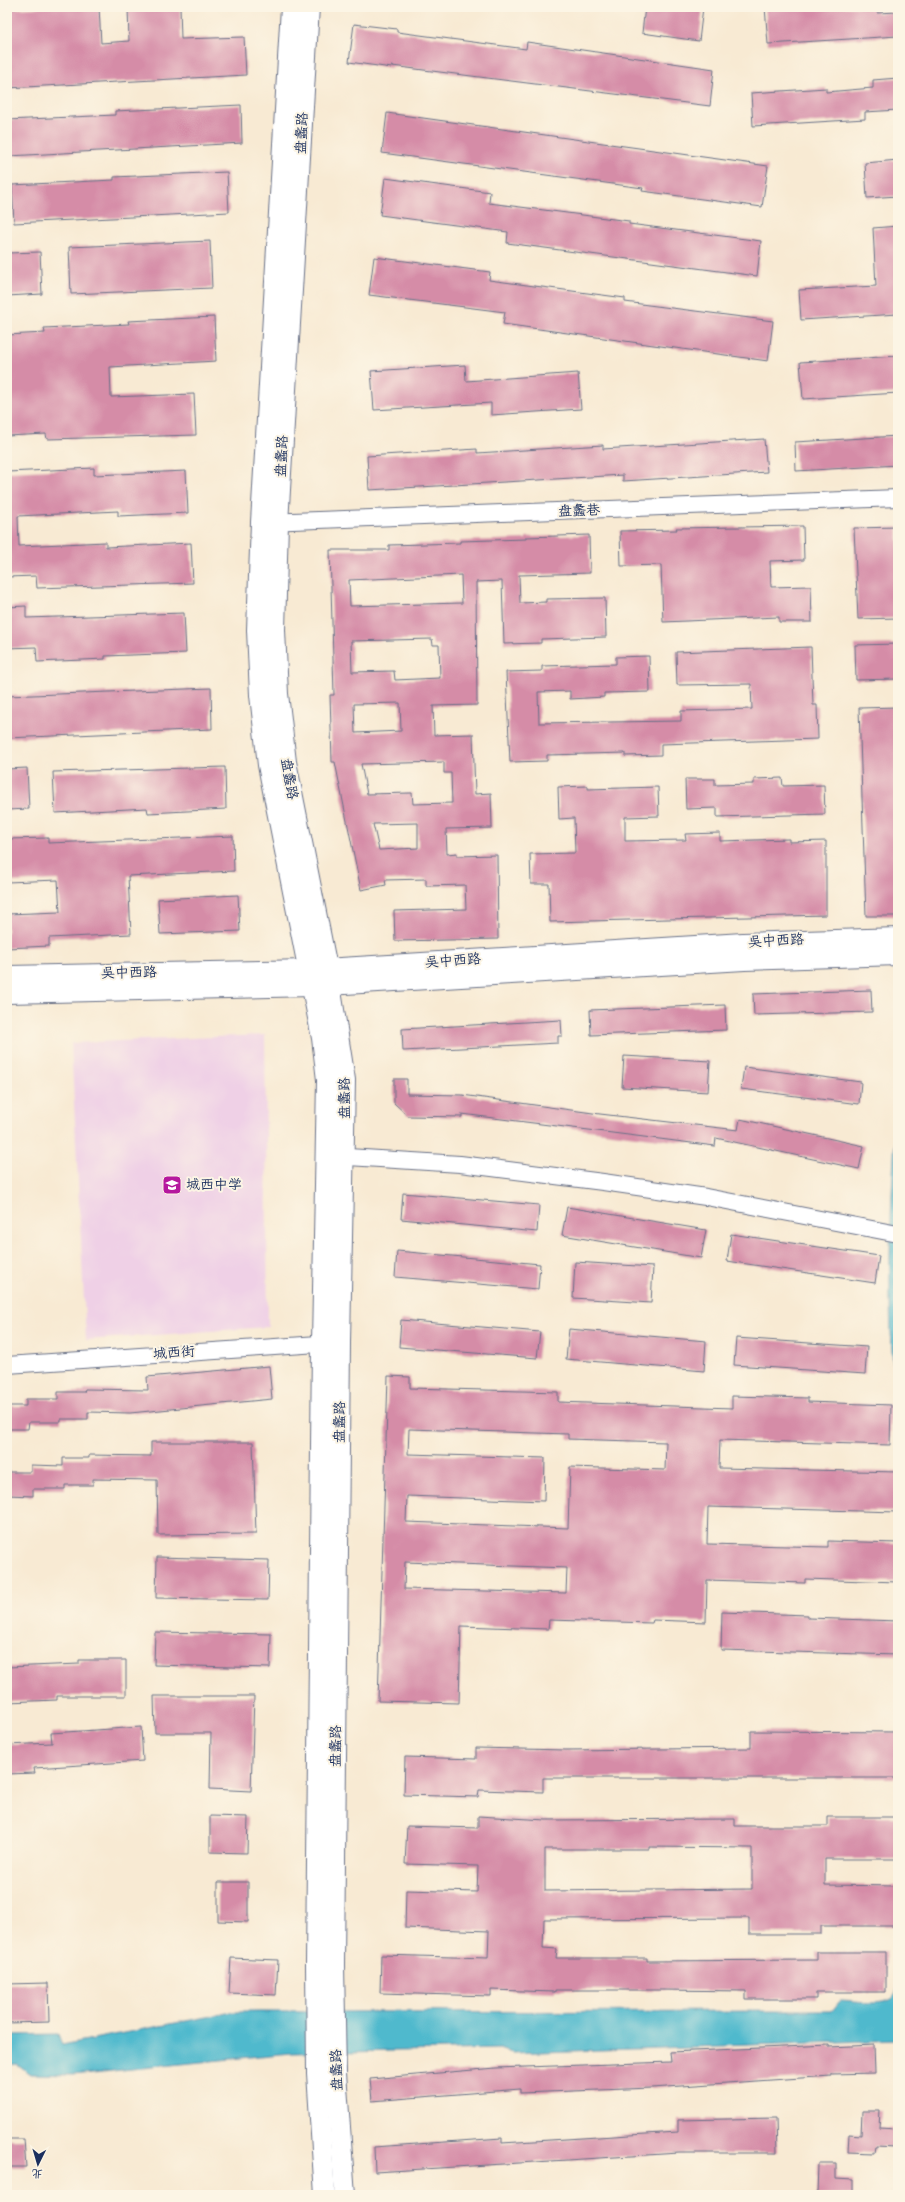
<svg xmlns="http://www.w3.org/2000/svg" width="905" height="2202" viewBox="0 0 905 2202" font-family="Mynerve,'LXGW WenKai TC',sans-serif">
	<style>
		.built { fill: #efd0e6 }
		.water { fill: #4fb9cd; stroke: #357496 }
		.building { fill: #d58ca7; fill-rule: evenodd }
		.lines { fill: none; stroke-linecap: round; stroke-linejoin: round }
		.minor-casing { stroke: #687087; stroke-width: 18 }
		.major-casing { stroke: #687087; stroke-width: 22 }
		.minor { stroke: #fff; stroke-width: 16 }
		.major { stroke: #fff; stroke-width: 20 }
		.labels { text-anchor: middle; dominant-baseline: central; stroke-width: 4; stroke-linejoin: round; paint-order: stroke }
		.street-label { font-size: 14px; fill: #1b2f5e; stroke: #fcf5e5 }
		.poi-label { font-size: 14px; fill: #1b2f5e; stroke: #fcf5e5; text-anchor: start }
	</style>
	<rect width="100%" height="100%" fill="#fcf5e5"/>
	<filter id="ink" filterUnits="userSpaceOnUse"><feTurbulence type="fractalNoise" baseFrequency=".025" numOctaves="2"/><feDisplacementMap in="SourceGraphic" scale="8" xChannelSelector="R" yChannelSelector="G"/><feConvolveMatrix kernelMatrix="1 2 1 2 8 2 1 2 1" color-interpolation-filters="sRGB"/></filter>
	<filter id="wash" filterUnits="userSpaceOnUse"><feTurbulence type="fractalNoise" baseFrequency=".012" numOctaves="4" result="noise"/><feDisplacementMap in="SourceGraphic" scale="16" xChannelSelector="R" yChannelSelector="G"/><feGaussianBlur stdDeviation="0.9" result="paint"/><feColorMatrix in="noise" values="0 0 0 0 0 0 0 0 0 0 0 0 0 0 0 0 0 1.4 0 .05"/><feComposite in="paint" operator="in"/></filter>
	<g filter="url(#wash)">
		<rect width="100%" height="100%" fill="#f8ead3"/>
		<!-- built -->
		<polygon class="built" points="265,1035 268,1327 86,1340 71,1043"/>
		<!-- water -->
		<g class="water">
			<path d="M898,1087V1409C883,1303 892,1194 898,1087Z"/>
			<path d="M898,1984V2040L512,2053L500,2049L290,2053L73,2075L31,2074L17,2064L7,2065V2035L58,2034L62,2045L232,2012L832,2011L840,2001C854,2001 880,2007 892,1998C897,1995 897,1989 898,1984Z"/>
		</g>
		<g id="blocks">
			<!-- building -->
			<g class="building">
				<polygon points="52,7 99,7 101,43 129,41 128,7 180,7 181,39 244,37 246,75 7,88 7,9"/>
				<polygon points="645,7 703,7 699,41 642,33"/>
				<polygon points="765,7 876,7 877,13 898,12 898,36 768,44"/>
				<polygon points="354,24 397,29 397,32 526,49 527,42 714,69 710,106 392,66 392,68 349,62"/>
				<polygon points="898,78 898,110 865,112 865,119 753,126 751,93 826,88 826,92 873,88 873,80"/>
				<polygon points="241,105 242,143 9,156 7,120 115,115 115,111"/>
				<polygon points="387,113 768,166 762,207 642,191 643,188 382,153"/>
				<polygon points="898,160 898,196 867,198 865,163"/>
				<polygon points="227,172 229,212 14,223 12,185 114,180 114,177"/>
				<polygon points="385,178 490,192 489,203 629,221 629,224 761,241 757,276 507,243 508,232 380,215"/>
				<polygon points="898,226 898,314 801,320 799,290 876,286 873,228"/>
				<polygon points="210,241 212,288 71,294 69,247"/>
				<polygon points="40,252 42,294 7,296 7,253"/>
				<polygon points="374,257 490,272 489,280 625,298 625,302 773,321 768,361 503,324 505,312 369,295"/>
				<polygon points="214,317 216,361 110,367 111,397 194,394 196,435 47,439 46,434 7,436 7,335 45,333 44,328 129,324 128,321"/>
				<polygon points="898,356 898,393 803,399 800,362"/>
				<polygon points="465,365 466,381 578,373 581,409 491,415 491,403 374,410 371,371"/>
				<polygon points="898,436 898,465 796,471 795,442"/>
				<polygon points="764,439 767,472 623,481 623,475 369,490 367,456 477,449 477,453 603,445 603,449"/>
				<polygon points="94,468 94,475 186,471 188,513 118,516 118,511 18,516 19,546 106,542 106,547 191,543 193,583 37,588 36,576 7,577 7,472"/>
				<polygon points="803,526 804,560 770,561 771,587 811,586 812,622 779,622 779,617 663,622 661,565 621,566 620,531 677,530 676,528"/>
				<polygon points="898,527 898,618 858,619 854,528"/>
				<path d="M589,535L590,573L519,575L520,603L546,602V599L605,598L606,637L541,639V643L504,644L502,581L476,582L477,705L433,706L434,735L473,734L475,794L491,793L492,828L446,829L447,854L457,853V856L497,855L498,939L395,941L394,911L466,909L465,885L426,886V879L385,880L386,885L361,890L335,762H332L330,695H334L330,550H389V545L460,543V541L526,539V537ZM461,575L462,603L350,606L349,580ZM432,639L433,645H439L440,678L395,680L394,671L352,672L351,641ZM400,703L401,731L355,733L354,704ZM444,762V773H451L452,803L413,804L412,793L367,794L361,764ZM418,823V848L379,850L373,824Z"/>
				<polygon points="26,606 26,618 184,613 186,653 105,656 105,659 37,662 36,647 7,648 7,607"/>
				<polygon points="898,644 898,679 856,680 855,645"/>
				<polygon points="811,647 813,705 817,705 818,739 661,744 661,755 625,756 625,753 547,755 547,761 510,762 506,672 542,671 542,666 616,664 616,657 649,656 650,692 604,693 604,697 570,699 570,691 538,692 539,723 681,721 681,711 752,709 751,684 677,685 676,652"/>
				<polygon points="211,688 212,729 7,738 7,696"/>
				<polygon points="898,707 898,916 866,916 859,708"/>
				<polygon points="225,767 226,809 148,813 147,808 55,813 53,772"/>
				<polygon points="27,768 29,809 7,810 7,769"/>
				<polygon points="782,778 783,786 824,785 825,814 717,817 717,808 686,809 685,779 715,779 715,785 754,784 754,779"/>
				<polygon points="588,786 588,789 658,787 659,816 625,817 625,841 686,840 685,834 720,833 720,841 789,839 789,842 826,841 826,915 550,922 549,884 531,884 530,854 575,853 574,818 559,819 558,787"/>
				<polygon points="233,836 234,871 128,876 131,934 49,938 49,946 7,948 7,914 60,912 58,880 7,882 7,839 48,838 48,843"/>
				<polygon points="238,895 240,931 160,934 158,899"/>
				<polygon points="871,990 872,1012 754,1015 753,994"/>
				<polygon points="725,1005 726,1030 591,1035 590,1010"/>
				<polygon points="561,1020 562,1036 558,1036 558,1043 403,1051 402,1029"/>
				<polygon points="624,1056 710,1061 708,1092 622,1087"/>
				<polygon points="744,1067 861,1082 859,1104 741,1089"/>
				<polygon points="394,1079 407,1079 407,1094 462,1095 600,1114 738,1130 740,1119 864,1146 859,1169 716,1138 715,1146 462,1114 462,1117 408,1116 394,1103"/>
				<polygon points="403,1193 539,1205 537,1232 401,1219"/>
				<polygon points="567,1207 706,1230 701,1258 562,1235"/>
				<polygon points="731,1234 879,1256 875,1283 727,1261"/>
				<polygon points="397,1251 540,1264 538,1289 395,1277"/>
				<polygon points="575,1262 653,1267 651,1303 573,1298"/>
				<polygon points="401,1320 540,1332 537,1358 399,1347"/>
				<polygon points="569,1329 706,1341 704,1371 566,1359"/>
				<polygon points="736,1338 867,1347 865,1374 734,1365"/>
				<polygon points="269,1366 272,1399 130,1413 88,1412 88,1419 61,1419 61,1422 29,1422 28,1429 7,1429 7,1406 26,1406 26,1399 58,1399 58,1392 84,1392 85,1389 148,1390 147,1377"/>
				<path d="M388,1376L410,1377V1388L558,1392V1402L732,1408V1396L808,1398V1402L891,1405L890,1445L720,1440L719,1468L898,1472V1512L708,1507L707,1544L828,1547V1541L898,1543V1582L805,1579V1583L707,1580L706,1622L653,1620L652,1623L549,1620L548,1629L461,1626L459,1703L378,1701ZM409,1429L568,1434V1439L666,1442L665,1470L570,1467L568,1528L406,1522L407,1496L544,1501L545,1458L408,1454ZM405,1562L567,1568L566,1593L404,1589Z"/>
				<polygon points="151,1442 253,1442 256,1534 158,1535 157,1480 93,1479 93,1485 65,1485 65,1489 33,1489 33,1496 7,1495 7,1472 31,1472 31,1465 63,1466 63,1458 89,1458 89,1455 151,1456"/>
				<polygon points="157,1557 269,1560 268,1600 156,1598"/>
				<polygon points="722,1612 808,1615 808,1618 898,1621 898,1655 721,1650"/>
				<polygon points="155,1632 271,1634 270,1668 154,1665"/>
				<polygon points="79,1660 126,1660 126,1696 57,1696 57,1700 7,1702 7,1667 79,1664"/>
				<polygon points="154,1696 254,1696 251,1791 210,1789 211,1733 155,1733"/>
				<polygon points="141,1727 143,1761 34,1768 35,1773 7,1774 7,1745 52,1743 51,1733"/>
				<polygon points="751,1731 898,1732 898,1778 543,1778 543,1792 479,1790 478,1797 404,1795 405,1757 476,1759 476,1748 566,1750 751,1748"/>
				<polygon points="210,1816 248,1817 247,1853 210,1852"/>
				<path d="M478,1816L546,1820L735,1819V1826H828V1817H898V1859H825V1885L897,1886V1926H821V1934H749V1918L544,1919L543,1948L557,1949L556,1958H647V1961L817,1960V1952H886V1992H816V1999H746V1991L662,1990H555V1992L491,1990V1996L380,1993L381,1955L488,1958L489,1931L405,1928L406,1890L477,1892L478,1866L405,1864L407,1826L478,1828ZM649,1847L752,1848V1889L545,1891V1849H649Z"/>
				<polygon points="218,1882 248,1882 248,1922 218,1921"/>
				<polygon points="231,1958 278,1960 276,1995 229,1993"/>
				<polygon points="48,1983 49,2022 7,2023 7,1984"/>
				<polygon points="829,2045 829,2047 874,2045 875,2073 831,2074 831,2076 652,2088 520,2093 520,2089 372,2101 370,2079 496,2068 671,2062 670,2052"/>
				<polygon points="862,2111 880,2111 879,2127 897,2128 896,2147 875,2146 874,2153 848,2152 849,2134 861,2135"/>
				<polygon points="776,2118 777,2153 679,2153 375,2172 374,2147 502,2138 502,2143 678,2132 678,2120"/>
				<polygon points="7,2139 24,2139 26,2167 7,2167"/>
				<polygon points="818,2163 836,2163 836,2179 853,2180 853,2195 817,2195"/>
			</g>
		</g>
	</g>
	<g filter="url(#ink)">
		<use href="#blocks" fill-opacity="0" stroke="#687087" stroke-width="1"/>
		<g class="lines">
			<!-- minor casing -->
			<g class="minor-casing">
				<g id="minor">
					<polyline points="266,522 898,498"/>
					<polyline points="332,1156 460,1164 603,1182 706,1197 898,1234"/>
					<polyline points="7,1365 333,1343"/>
				</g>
			</g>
			<!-- major casing -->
			<g class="major-casing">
				<g id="major">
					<polyline points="291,7 261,522 257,630 260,695 268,765 322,1038 327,1080 322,1343 316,1965 317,2073 325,2195"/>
					<polyline points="309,7 278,523 275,630 278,694 286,762 329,978 345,1080 340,1343 334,1965 336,2073 345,2195"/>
					<polyline points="7,976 308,970 743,943 898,938"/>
					<polyline points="7,993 312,986 744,960 898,955"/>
				</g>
			</g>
			<!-- minor -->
			<use href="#minor" class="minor"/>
			<!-- major -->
			<use href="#major" class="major"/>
		</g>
	</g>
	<!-- icons -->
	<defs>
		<g id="school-square" transform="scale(1)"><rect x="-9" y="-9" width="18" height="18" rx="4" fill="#b5179e" stroke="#fcf5e5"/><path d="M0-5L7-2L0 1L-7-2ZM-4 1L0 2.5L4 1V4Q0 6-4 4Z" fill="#fff"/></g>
	</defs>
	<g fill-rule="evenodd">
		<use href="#school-square" x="172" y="1185"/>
	</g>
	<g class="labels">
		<!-- street labels -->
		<g class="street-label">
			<text transform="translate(302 133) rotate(-87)">盘蠡路</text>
			<text transform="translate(282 456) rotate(-87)">盘蠡路</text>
			<text transform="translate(579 511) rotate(-2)">盘蠡巷</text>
			<text transform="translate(289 779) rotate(80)">盘蠡路</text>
			<text transform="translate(776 941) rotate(-3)">吴中西路</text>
			<text transform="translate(453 961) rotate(-4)">吴中西路</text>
			<text transform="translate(129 973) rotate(-1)">吴中西路</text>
			<text transform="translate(345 1098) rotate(-91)">盘蠡路</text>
			<text transform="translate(174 1353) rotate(-4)">城西街</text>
			<text transform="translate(340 1422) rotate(-89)">盘蠡路</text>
			<text transform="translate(336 1746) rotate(-89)">盘蠡路</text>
			<text transform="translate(337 2070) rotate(-92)">盘蠡路</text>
		</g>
		<!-- poi labels -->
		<g class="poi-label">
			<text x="186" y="1185">城西中学</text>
		</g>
	</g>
	<!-- margin -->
	<rect width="905" height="2202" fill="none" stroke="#fcf5e5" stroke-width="24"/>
	<!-- north arrow -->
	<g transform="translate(38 2164) rotate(185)" stroke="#fcf5e5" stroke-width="3" paint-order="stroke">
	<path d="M0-3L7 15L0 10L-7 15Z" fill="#1b2f5e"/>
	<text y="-6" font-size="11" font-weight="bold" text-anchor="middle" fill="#1b2f5e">北</text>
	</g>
</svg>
